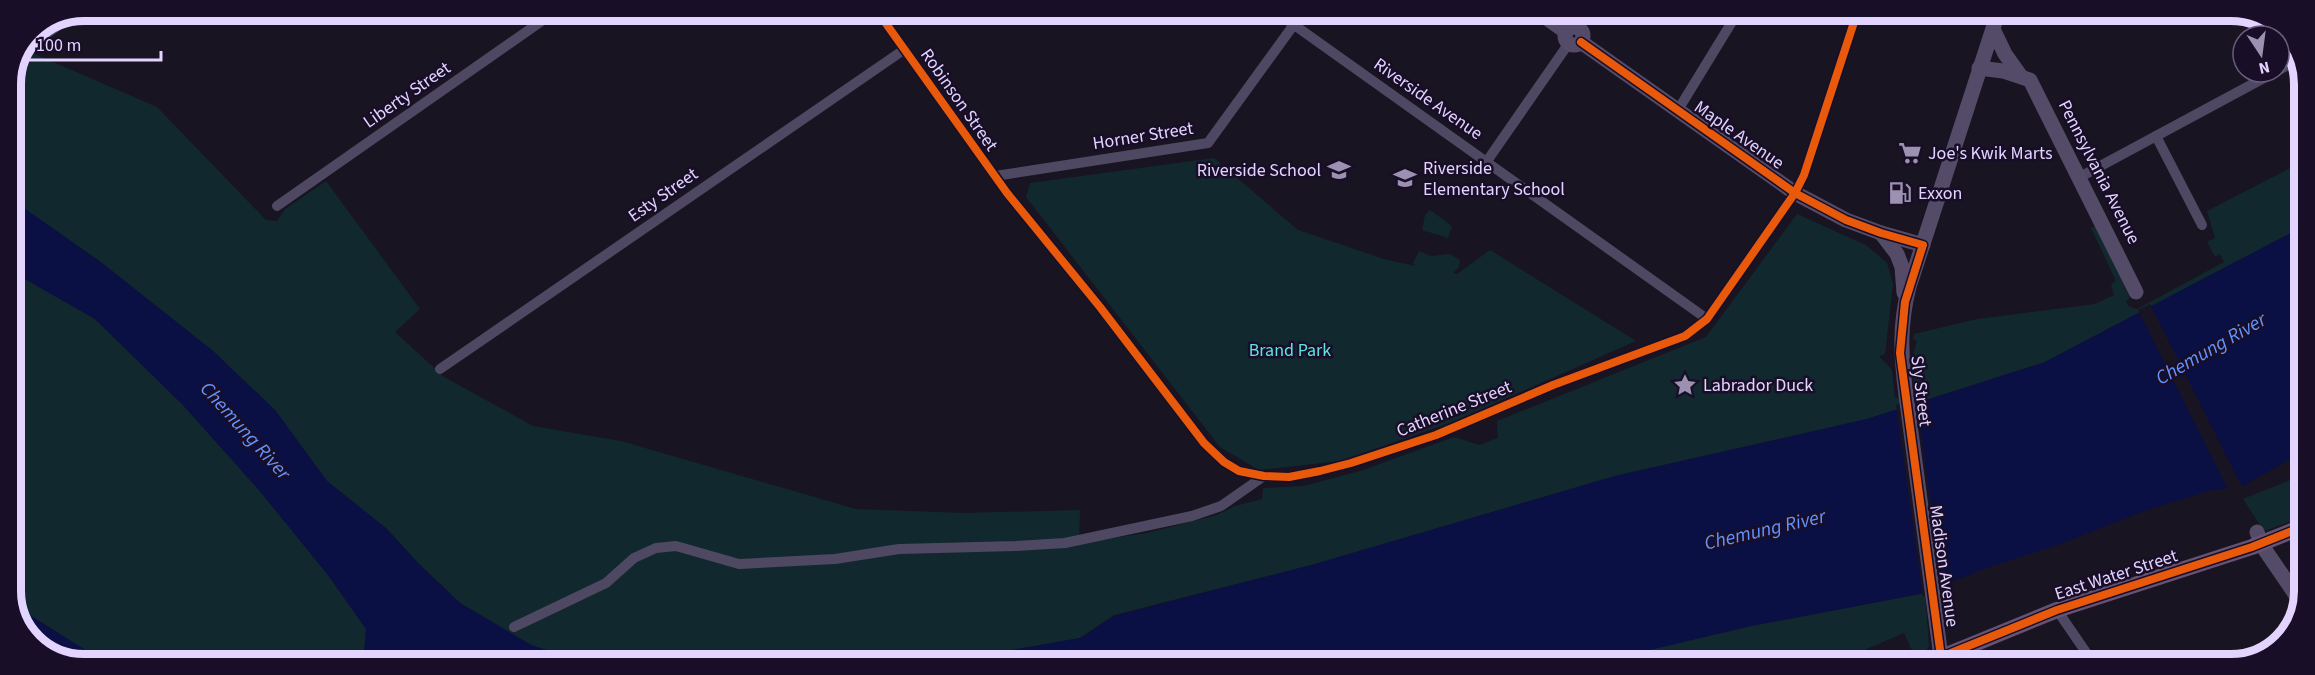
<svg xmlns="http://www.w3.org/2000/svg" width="2315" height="675" viewBox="0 0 2315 675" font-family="'Source Sans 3',sans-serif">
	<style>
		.green { fill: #12282f }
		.water { fill: #0a1044 }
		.pier { fill: #191421 }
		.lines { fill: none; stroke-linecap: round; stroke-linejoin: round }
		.street { stroke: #4f4862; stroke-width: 10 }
		.secondary { stroke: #544b68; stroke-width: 15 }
		.primary { stroke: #665273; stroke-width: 16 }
		.cycleway-casing { stroke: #180e27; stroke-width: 11 }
		.cycleway { stroke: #e8590c; stroke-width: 8 }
		.labels { text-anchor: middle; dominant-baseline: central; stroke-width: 5; stroke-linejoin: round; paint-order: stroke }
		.street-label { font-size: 18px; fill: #e3d4ff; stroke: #180e27 }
		.poi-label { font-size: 18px; fill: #e3d4ff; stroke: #180e27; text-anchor: start }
		.park-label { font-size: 18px; fill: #5ae6e2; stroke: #180e27 }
		.water-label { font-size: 20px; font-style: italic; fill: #6293ff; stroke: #180e27 }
		.rim { fill: none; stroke: #e3d4ff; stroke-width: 8 }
	</style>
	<rect width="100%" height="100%" fill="#191421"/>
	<!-- green -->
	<g class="green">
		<path d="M30,52L157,107L266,220L277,221L285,209L326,181L420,309L395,332L444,377L533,426L621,441L856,509L963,513L1080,510L1079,543L1147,533L1217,515L1235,506L1262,499L1263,488L1304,486L1363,470L1454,437L1479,445L1498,438L1497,421L1706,337L1797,214L1866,245L1887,263L1893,284L1885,354L1879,356L1892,370L1895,398L1915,394C1913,378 1910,358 1917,342L1913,338L1914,334L1977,319L2095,304L2114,295L2111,285L2116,281L2091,228L2095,226L2130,298L2126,301L2128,306L2137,309L2224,262L2220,254L2215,257L2207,242L2215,238L2207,211L2304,161V226L2045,362L1867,419L1615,476L1315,564L1114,615L1080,638L938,663H586L531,645L460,603L418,563L387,529L327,481L275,410L213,351L102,263L11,199V84L22,58Z"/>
		<polygon points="1214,158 1298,230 1384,259 1415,266 1413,263 1419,251 1431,256 1450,254 1460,260 1459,267 1453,273 1457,274 1490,250 1636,341 1450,423 1340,461 1259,470 1220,447 1026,197 1030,183"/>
		<polygon points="1430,210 1452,226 1448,238 1422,230 1425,215"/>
		<polygon points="11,271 95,319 183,405 259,490 328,575 366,629 364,655 356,662 104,662 14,605 11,596"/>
		<polygon points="2303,475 2302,517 2264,531 2243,499"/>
		<polygon points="1925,593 1929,646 1926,651 1915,657 1904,633 1832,664 1806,664 1800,652 1769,664 1590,664 1751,626"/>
	</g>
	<!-- water -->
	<g class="water">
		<polygon points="11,199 102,263 213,351 275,410 327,481 387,529 418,563 460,603 531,645 586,663 356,662 364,655 366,629 328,575 259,490 183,405 95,319 11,271"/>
		<polygon points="2304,226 2303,455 2292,458 2243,486 2212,490 2144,511 2058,545 1983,569 1925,593 1751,626 1590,664 938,663 1080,638 1114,616 1315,564 1615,476 1867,419 2045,362"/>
		<polygon points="14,605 104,662 65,662 26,636"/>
	</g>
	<!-- pier -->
	<g class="pier">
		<polygon points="2150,304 2243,489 2229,491 2138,310"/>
		<polygon points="1916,399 1943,589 1923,597 1896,405"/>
	</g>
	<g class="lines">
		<!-- street -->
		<g class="street">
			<polyline points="294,11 295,11"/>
			<polyline points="877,11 1007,193 1100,307 1204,443 1224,462 1239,471 1264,476 1289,477 1320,471 1351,463 1436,435 1553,385 1685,336 1707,319 1795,193 1804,175 1857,13"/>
			<polyline points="1276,12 1707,319"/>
			<polyline points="1578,29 1588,12"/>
			<polyline points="26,48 72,16"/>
			<polyline points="2279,70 2297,60"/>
			<polyline points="1678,110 1738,12"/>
			<polyline points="2156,136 2202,225"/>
			<polyline points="1487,161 1569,43"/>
			<polyline points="995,176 1208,143 1303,12"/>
			<polyline points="2080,177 2275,72"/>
			<polyline points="277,206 556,11"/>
			<polyline points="440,369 905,49"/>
			<polyline points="2057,610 2094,664"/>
			<polyline points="514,627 606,583 634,558 656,548 676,546 739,564 835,559 899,549 1016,546 1065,543 1192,516 1221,506 1264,476"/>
		</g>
		<!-- secondary -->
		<g class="secondary">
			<polyline points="1538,12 1566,32"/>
			<circle cx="1574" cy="36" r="9"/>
			<polyline points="1993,29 2005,54 2020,75"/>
			<polyline points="1581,42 1795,193 1846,220 1881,233 1923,245"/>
			<polyline points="1979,68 2003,71 2030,80 2136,292"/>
			<polyline points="1881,233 1897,254 1902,267 1904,293"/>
			<polyline points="2257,532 2261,544 2302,604"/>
			<path d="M1946,664L1941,657L1906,395C1901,356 1899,326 1909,287L1998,13"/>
		</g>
		<!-- primary -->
		<polyline class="primary" points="1925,664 2057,610 2252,547 2302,527"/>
		<!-- cycleway casing -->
		<g class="cycleway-casing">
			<g id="cycleway">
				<polyline points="877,11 1007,193 1100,307 1204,443 1224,462 1239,471 1264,476 1289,477 1320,471 1351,463 1436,435 1553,385 1685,336 1707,319 1795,193 1804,175 1857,13"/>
				<polyline points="1581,42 1795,193 1846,220 1881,233 1923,245 1905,302 1900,353 1941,657 1946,664"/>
				<polyline points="1941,657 2057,610 2252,547 2302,527"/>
			</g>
		</g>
		<!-- cycleway -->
		<use href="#cycleway" class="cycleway"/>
	</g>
	<!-- icons -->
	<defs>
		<g id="supermarket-bare" transform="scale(1.8)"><path d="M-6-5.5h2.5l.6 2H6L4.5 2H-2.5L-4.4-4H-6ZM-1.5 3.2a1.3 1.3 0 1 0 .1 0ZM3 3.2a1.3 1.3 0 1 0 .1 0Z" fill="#9c91b1" stroke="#180e27" stroke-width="2.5" paint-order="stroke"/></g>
		<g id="school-bare" transform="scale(1.8)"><path d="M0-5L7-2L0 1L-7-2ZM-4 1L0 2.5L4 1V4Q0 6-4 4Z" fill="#9c91b1" stroke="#180e27" stroke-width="2.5" paint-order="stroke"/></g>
		<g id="fuel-bare" transform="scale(1.8)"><path d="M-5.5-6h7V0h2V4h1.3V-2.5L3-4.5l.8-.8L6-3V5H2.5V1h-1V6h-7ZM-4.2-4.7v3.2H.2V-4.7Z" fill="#9c91b1" stroke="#180e27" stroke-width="2.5" paint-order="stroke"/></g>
		<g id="sight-bare" transform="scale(1.8)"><path d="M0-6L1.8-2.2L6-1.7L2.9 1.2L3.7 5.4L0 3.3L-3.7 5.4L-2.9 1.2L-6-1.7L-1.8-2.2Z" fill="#9c91b1" stroke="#180e27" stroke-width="2.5" paint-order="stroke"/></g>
	</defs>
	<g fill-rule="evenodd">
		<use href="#supermarket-bare" x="1910" y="153"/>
		<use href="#school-bare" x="1339" y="170"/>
		<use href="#school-bare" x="1405" y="178"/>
		<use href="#fuel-bare" x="1900" y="193"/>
		<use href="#sight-bare" x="1685" y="385"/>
	</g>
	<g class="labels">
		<!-- street labels -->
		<g class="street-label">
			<text transform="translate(407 95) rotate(-35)">Liberty Street</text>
			<text transform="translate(1428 99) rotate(35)">Riverside Avenue</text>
			<text transform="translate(959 100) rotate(55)">Robinson Street</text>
			<text transform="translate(1739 135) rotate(35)">Maple Avenue</text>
			<text transform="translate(1143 136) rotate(-9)">Horner Street</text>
			<text transform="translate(2099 172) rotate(63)">Pennsylvania Avenue</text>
			<text transform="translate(663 195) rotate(-35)">Esty Street</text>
			<text transform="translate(1921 391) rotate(83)">Sly Street</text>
			<text transform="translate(1454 409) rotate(-22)">Catherine Street</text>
			<text transform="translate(1944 566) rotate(82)">Madison Avenue</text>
			<text transform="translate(2116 575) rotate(-18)">East Water Street</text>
		</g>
		<!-- poi labels -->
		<g class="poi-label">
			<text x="1928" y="153">Joe's Kwik Marts</text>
			<text x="1423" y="168">Riverside<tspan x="1423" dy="21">Elementary School</tspan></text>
			<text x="1321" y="170" text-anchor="end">Riverside School</text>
			<text x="1918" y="193">Exxon</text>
			<text x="1703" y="385">Labrador Duck</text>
		</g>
		<!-- park labels -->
		<g class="park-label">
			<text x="1290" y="350">Brand Park</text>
		</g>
		<!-- water labels -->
		<g class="water-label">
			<text transform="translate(2211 349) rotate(-30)">Chemung River</text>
			<text transform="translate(245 431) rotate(48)">Chemung River</text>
			<text transform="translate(1765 530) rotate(-13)">Chemung River</text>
		</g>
	</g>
	<!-- crop -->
	<path d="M0 0H2315V675H0ZM84 21H2231A63 63 0 0 1 2294 84V591A63 63 0 0 1 2231 654H84A63 63 0 0 1 21 591V84A63 63 0 0 1 84 21Z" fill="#180e27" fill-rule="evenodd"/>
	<path class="rim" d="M84 21H2231A63 63 0 0 1 2294 84V591A63 63 0 0 1 2231 654H84A63 63 0 0 1 21 591V84A63 63 0 0 1 84 21Z"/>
	<!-- north arrow -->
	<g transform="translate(2261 54) rotate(167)"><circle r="28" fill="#180e27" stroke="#695d7d" stroke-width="1.5"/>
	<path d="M0-4.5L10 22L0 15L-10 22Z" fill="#9c91b1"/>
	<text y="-9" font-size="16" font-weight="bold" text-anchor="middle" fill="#e3d4ff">N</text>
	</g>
	<!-- scale -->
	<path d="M27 51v9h134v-9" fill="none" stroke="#e3d4ff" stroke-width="3"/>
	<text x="36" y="51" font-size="18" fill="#e3d4ff" stroke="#180e27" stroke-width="4.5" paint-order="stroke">100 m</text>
</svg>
